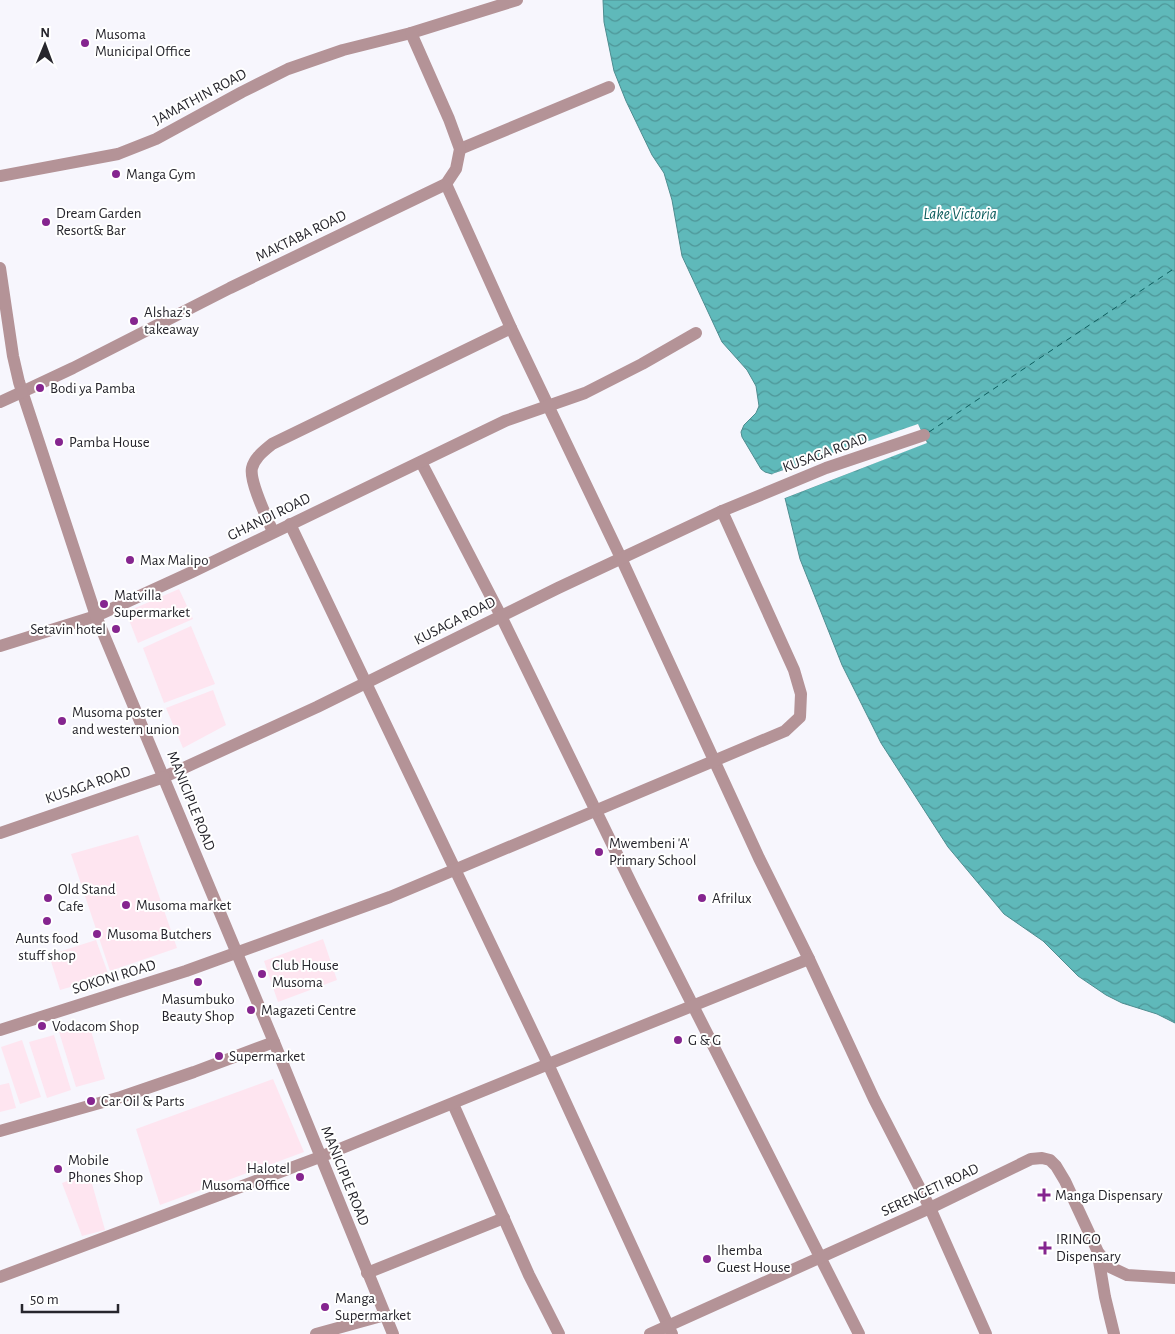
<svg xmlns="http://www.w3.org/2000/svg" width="1175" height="1334" viewBox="0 0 1175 1334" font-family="'Alegreya Sans',sans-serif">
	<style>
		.commercial { fill: #fee5f0 }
		.water { fill: url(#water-waves); stroke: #4e8d90 }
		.pier { fill: #f7f6fd }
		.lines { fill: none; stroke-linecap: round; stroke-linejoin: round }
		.ferry { stroke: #0c5c5d; stroke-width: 1; stroke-dasharray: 6 5; stroke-linecap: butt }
		.minor { stroke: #b49397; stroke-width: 12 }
		.tertiary { stroke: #b49397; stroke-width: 12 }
		.poi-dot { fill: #85258f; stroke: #fff; stroke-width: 2 }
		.labels { text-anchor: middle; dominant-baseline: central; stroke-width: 4; stroke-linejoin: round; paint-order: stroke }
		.poi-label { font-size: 15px; fill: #27262d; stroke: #fff; text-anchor: start }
		.street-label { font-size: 15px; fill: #27262d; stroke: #fff }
		.water-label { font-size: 16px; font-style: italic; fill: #0c5c5d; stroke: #fff }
	</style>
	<defs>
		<pattern id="water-waves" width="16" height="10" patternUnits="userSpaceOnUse" patternTransform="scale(1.25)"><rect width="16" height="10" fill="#5fb9ba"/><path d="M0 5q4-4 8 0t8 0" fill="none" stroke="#4e9698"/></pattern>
	</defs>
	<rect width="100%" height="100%" fill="#f7f6fd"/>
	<!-- commercial -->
	<g class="commercial">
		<polygon points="179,589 193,619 138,643 126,612"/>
		<polygon points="191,626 215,684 164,703 143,648"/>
		<polygon points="213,690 226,725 183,748 166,708"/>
		<polygon points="138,835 177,948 110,971 71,854"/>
		<polygon points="323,939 337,980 278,1002 264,961"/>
		<polygon points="96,940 109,976 60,990 49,955"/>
		<polygon points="89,1024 105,1079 76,1087 59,1032"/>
		<polygon points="54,1035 71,1090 47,1098 29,1042"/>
		<polygon points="22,1040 41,1097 20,1104 1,1047"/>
		<polygon points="273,1079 304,1152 160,1205 136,1129"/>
		<polygon points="9,1083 16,1108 0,1112 0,1085"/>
		<polygon points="89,1173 105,1230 82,1236 62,1183"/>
	</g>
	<!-- water -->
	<polygon class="water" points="603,0 1175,0 1175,1023 1157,1014 1122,1003 1106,995 1078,976 1043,941 1004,914 948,847 881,743 842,665 800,559 785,498 927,442 918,425 772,474 765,472 761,469 742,437 741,432 744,425 756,413 759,406 756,386 747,370 722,342 682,256 672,200 664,173 652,155 626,101 614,71 604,22"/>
	<!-- pier -->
	<polygon class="pier" points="918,424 927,443 785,498 784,496 924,441 922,436 917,428 774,476 772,474"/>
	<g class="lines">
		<!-- ferry -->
		<polyline class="ferry" points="929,432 1175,268"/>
		<!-- minor -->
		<g class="minor">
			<polyline points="460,149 609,87"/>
			<polyline points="0,176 118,154 156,139 242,92 288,69 343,50 411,33 517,0"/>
			<polyline points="446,184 511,328 621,558 759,858 809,959 874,1099 930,1208 986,1334"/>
			<polyline points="22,392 73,368 230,288 446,184 456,169 460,149 449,119 411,33"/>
			<polyline points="421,462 501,616 634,889 859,1334"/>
			<polyline points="290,524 548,1064 672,1334"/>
			<path d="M273,532C267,518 249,481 252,468C255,457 264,451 272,444L511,328"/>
			<polyline points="0,646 96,616 192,572 505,421 585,393 642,364 696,333"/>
			<polyline points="164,777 317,707 558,588 722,511 826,468 924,435"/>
			<polyline points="0,1030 186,971 390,897 785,731 800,717 801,694 794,670 722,511"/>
			<polyline points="453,1104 529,1275 559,1334"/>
			<polyline points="0,1131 121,1097 194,1072 274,1042"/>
			<polyline points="1098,1255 1105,1297 1114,1334"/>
			<polyline points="367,1273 504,1218"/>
			<polyline points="0,1277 320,1157 620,1035 809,959"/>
			<polyline points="316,1334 385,1315"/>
			<polyline points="650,1334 930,1208 1031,1159 1042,1158 1050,1160 1056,1166 1065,1181 1098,1252 1110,1267 1127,1275 1175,1278"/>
		</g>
		<!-- tertiary -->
		<g class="tertiary">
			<polyline points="0,268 13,356 19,382 96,616 274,1042 393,1334"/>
			<polyline points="0,402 22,392"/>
			<polyline points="0,833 164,777"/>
		</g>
	</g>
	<!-- markers -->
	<g class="poi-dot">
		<circle cx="85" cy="43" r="5"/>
		<circle cx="116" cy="174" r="5"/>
		<circle cx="46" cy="222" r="5"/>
		<circle cx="134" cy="321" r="5"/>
		<circle cx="40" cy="388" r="5"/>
		<circle cx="59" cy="442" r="5"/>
		<circle cx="130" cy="560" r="5"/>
		<circle cx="104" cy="604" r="5"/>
		<circle cx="116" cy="629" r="5"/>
		<circle cx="62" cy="721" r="5"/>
		<circle cx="599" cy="852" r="5"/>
		<circle cx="48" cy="898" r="5"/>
		<circle cx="702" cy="898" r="5"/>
		<circle cx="126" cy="905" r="5"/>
		<circle cx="47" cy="921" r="5"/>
		<circle cx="97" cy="934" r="5"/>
		<circle cx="262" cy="974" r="5"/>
		<circle cx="198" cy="982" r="5"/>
		<circle cx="251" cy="1010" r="5"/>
		<circle cx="42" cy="1026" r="5"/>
		<circle cx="678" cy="1040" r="5"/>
		<circle cx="219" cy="1056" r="5"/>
		<circle cx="91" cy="1101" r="5"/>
		<circle cx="58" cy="1169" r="5"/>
		<circle cx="300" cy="1177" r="5"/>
		<path d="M1041.5 1187.5h5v5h5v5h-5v5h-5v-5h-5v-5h5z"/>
		<path d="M1042.5 1240.5h5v5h5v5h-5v5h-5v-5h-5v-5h5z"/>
		<circle cx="707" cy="1259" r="5"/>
		<circle cx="325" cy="1307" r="5"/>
	</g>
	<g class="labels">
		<!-- poi labels -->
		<g class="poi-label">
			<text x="95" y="34">Musoma<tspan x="95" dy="17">Municipal Office</tspan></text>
			<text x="126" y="174">Manga Gym</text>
			<text x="56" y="213">Dream Garden<tspan x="56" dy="17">Resort&amp; Bar</tspan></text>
			<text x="144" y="312">Alshaz's<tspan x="144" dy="17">takeaway</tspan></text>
			<text x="50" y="388">Bodi ya Pamba</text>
			<text x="69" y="442">Pamba House</text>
			<text x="140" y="560">Max Malipo</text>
			<text x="114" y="595">Matvilla<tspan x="114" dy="17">Supermarket</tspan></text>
			<text x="106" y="629" text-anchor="end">Setavin hotel</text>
			<text x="72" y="712">Musoma poster<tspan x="72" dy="17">and western union</tspan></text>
			<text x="609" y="843">Mwembeni 'A'<tspan x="609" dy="17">Primary School</tspan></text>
			<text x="58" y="889">Old Stand<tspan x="58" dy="17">Cafe</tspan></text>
			<text x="712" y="898">Afrilux</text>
			<text x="136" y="905">Musoma market</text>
			<text x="107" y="934">Musoma Butchers</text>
			<text x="47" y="938" text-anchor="middle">Aunts food<tspan x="47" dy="17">stuff shop</tspan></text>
			<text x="272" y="965">Club House<tspan x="272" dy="17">Musoma</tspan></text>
			<text x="198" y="999" text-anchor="middle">Masumbuko<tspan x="198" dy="17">Beauty Shop</tspan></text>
			<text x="261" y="1010">Magazeti Centre</text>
			<text x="52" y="1026">Vodacom Shop</text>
			<text x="688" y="1040">G &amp; G</text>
			<text x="229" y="1056">Supermarket</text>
			<text x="101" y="1101">Car Oil &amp; Parts</text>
			<text x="68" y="1160">Mobile<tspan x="68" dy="17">Phones Shop</tspan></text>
			<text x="290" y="1168" text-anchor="end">Halotel<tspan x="290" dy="17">Musoma Office</tspan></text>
			<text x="1055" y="1195">Manga Dispensary</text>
			<text x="1056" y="1239">IRINGO<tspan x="1056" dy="17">Dispensary</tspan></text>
			<text x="717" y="1250">Ihemba<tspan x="717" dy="17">Guest House</tspan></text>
			<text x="335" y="1298">Manga<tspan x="335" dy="17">Supermarket</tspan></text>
		</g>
		<!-- street labels -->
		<g class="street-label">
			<text transform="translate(200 97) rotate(-28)">JAMATHIN ROAD</text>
			<text transform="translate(301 236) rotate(-26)">MAKTABA ROAD</text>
			<text transform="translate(825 453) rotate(-20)">KUSAGA ROAD</text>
			<text transform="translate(269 517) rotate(-26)">GHANDI ROAD</text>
			<text transform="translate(455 621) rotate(-27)">KUSAGA ROAD</text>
			<text transform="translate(88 785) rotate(-19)">KUSAGA ROAD</text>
			<text transform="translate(191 801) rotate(68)">MANICIPLE ROAD</text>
			<text transform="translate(114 977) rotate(-17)">SOKONI ROAD</text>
			<text transform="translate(345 1176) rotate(68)">MANICIPLE ROAD</text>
			<text transform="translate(930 1190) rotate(-25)">SERENGETI ROAD</text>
		</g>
		<!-- water labels -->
		<g class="water-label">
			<text x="960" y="214">Lake Victoria</text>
		</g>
	</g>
	<!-- north arrow -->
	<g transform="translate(45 45) rotate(1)" stroke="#ffffff" stroke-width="4" paint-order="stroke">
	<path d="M0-4L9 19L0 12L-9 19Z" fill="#27262d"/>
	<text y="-8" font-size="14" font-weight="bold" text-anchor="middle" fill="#27262d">N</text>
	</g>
	<!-- scale -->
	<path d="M22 1304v8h96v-8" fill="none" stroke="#27262d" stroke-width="2.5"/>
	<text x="30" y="1304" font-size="15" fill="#27262d" stroke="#ffffff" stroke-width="4" paint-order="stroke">50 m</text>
</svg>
